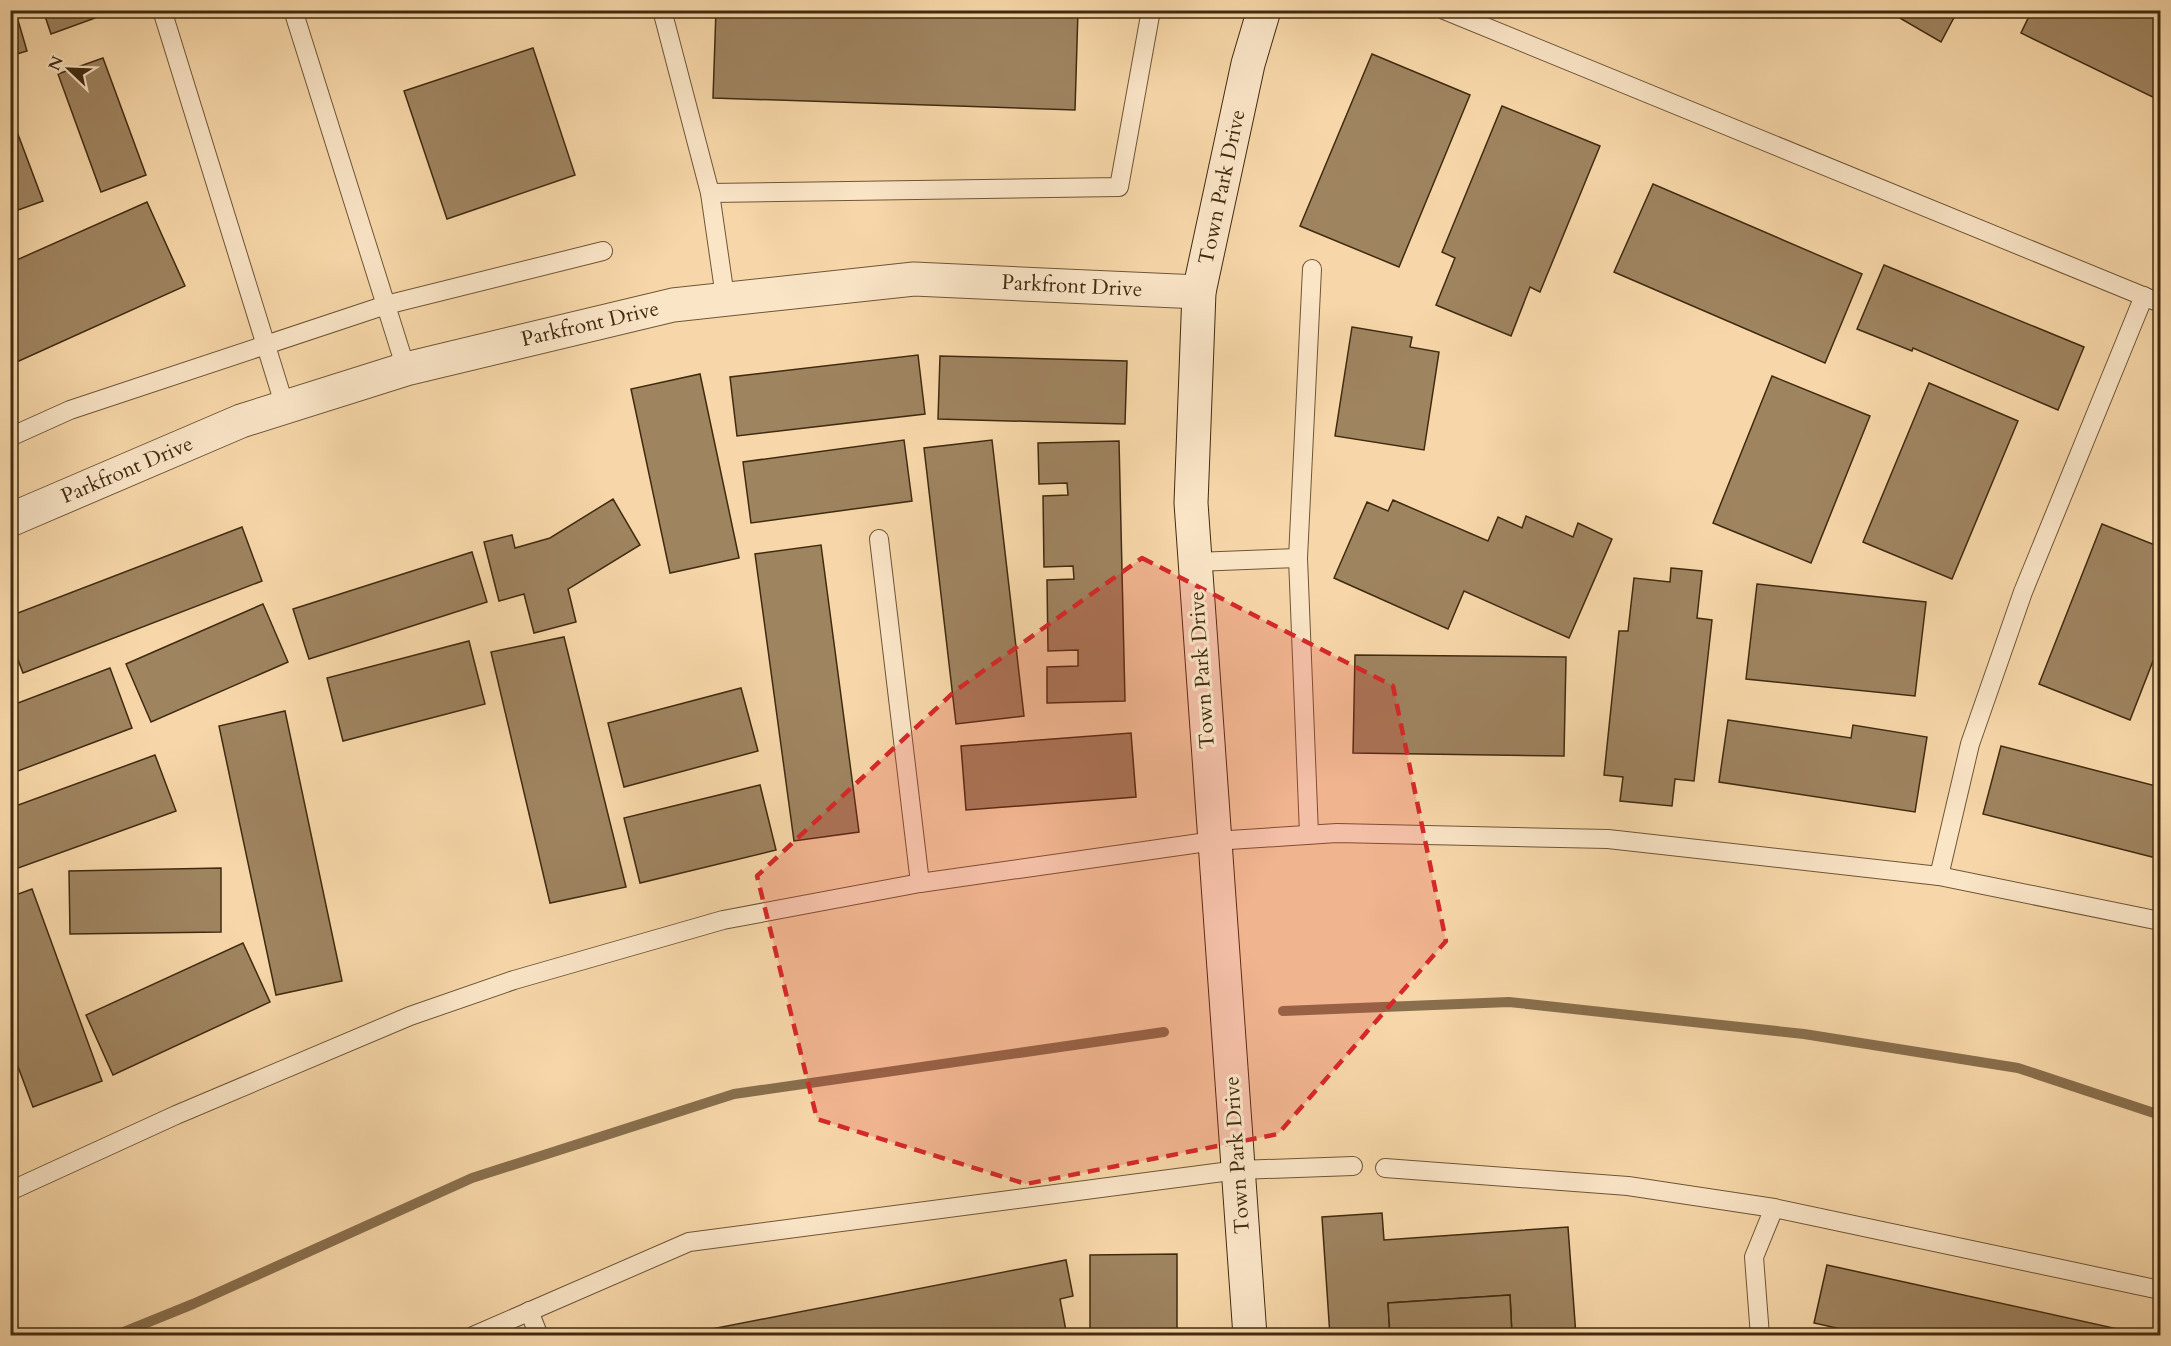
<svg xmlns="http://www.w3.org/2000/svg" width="2171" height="1346" viewBox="0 0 2171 1346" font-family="Cardo,serif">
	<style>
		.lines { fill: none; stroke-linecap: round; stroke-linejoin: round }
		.stream { stroke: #896f4d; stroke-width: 10 }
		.building { fill: #9f8460; stroke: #402b10; stroke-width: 1.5 }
		.lane-casing { stroke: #6e5636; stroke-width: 20 }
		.street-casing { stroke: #6e5636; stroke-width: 35 }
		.secondary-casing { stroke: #402b10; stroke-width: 35 }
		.lane { stroke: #fae5c7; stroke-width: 18 }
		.street { stroke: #fae5c7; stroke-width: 33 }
		.secondary { stroke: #fae5c7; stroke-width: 33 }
		.marked { fill: #d62828; fill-opacity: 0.2; stroke: #d62828; stroke-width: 4.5; stroke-dasharray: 12 8; stroke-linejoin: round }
		.labels { text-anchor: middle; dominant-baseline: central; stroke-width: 6; stroke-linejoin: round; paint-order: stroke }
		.street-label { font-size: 21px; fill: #402b10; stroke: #fae5c7 }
	</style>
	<rect width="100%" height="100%" fill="#f7d7a9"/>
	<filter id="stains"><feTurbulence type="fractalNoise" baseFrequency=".00333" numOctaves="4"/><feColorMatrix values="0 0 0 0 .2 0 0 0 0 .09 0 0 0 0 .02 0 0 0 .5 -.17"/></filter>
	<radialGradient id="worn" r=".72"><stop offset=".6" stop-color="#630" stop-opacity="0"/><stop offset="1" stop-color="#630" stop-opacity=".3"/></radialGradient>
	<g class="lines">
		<!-- stream -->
		<g class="stream">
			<polyline points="1283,1011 1509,1002 1804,1034 2018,1068 2160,1115"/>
			<polyline points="114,1336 193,1304 472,1178 734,1094 1164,1032"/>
		</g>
	</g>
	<!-- building -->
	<g class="building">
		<polygon points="10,10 15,10 27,51 10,56"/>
		<polygon points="43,10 92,10 95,18 51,34"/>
		<polygon points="716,10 1078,10 1075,110 713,98"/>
		<polygon points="1886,10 1958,10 1941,42"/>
		<polygon points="2032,10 2160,10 2160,105 2155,102 2157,99 2021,33"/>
		<polygon points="533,48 575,175 447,219 404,91"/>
		<polygon points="1372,54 1470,95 1399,267 1300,226"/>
		<polygon points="103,58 146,175 101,192 58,74"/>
		<polygon points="1502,106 1600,146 1540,292 1530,287 1511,336 1436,305 1455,258 1442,252"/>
		<polygon points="10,113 43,201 10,213"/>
		<polygon points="1653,184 1862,274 1825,363 1614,272"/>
		<polygon points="147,202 185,286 10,365 10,263"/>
		<polygon points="1884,265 2084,347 2058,410 1913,348 1912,351 1857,329"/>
		<polygon points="1352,327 1412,337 1410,347 1439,352 1424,450 1335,436"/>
		<polygon points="918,355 925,414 737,436 730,377"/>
		<polygon points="940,356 1127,361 1125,424 938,419"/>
		<polygon points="700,374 739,558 670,573 631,389"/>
		<polygon points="1772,376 1870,416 1811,563 1713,523"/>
		<polygon points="1929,383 2018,421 1952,579 1863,542"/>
		<polygon points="904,440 912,501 751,523 743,462"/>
		<polygon points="992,440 1024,716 956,724 924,448"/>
		<polygon points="1119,441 1125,701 1047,703 1047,667 1078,666 1078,650 1048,651 1047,580 1074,579 1073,566 1044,567 1043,496 1068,495 1067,483 1039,484 1038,443"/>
		<polygon points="613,499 640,545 568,589 576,622 534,633 524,594 499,601 484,542 512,535 515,548 550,538"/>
		<polygon points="1393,500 1488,541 1498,517 1522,528 1526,516 1573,537 1578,523 1612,539 1569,638 1464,591 1448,629 1334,578 1367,502 1388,511"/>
		<polygon points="2102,524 2160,547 2160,643 2130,720 2039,684"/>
		<polygon points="242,527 262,581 23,673 10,639 10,616"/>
		<polygon points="821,545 859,832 794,841 755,554"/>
		<polygon points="472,552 487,602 309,659 293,609"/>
		<polygon points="1671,568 1702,571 1697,618 1712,620 1694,781 1675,779 1672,806 1620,801 1623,777 1604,775 1619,631 1628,631 1634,578 1670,582"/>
		<polygon points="1757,584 1926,602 1915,696 1746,679"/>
		<polygon points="263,604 288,662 151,722 126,664"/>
		<polygon points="564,637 626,887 550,903 491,652"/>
		<polygon points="469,641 485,704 343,741 327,678"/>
		<polygon points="1355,655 1566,657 1564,756 1353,753"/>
		<polygon points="110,668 132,728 10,774 10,706"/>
		<polygon points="741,688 758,751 624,787 608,723"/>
		<polygon points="285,711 342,981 276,995 219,726"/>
		<polygon points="1728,720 1851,738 1853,725 1927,737 1915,812 1719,782"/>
		<polygon points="1131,733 1136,797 966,810 961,746"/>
		<polygon points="2001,746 2160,787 2160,859 1983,814"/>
		<polygon points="155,755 176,811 10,871 10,808"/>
		<polygon points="760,785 776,850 640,883 624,818"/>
		<polygon points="221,868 221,932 70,934 69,871"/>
		<polygon points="32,889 102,1081 33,1107 10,1045 10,897"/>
		<polygon points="243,943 270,1002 113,1075 86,1015"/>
		<polygon points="1382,1213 1384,1240 1568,1227 1576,1336 1512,1336 1510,1295 1388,1303 1390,1336 1330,1336 1322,1217"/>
		<polygon points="1177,1254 1177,1336 1090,1336 1090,1255"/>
		<polygon points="1066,1260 1073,1296 1060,1299 1067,1336 676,1336"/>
		<polygon points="1827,1265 2127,1331 2126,1336 1872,1336 1814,1323"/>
		<polygon points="1510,1295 1512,1336 1390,1336 1388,1303"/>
	</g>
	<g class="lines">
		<!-- lane casing -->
		<g class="lane-casing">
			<g id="lane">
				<polyline points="162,10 285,407"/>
				<polyline points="293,10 406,369"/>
				<polyline points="662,10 710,193 1119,187 1151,10"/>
				<polyline points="1444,10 2160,303"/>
				<polyline points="710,193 725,297"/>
				<polyline points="10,437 70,410 386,305 603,251"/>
				<polyline points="879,539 920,883"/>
				<polyline points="1195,562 1298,558"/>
				<polyline points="1309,834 1298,558 1312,269"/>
				<polyline points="1939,876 1970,744 2023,592 2144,296"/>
				<polyline points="1385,1168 1628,1186 1774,1208 2160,1290"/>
				<polyline points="10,1191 176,1115 410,1016 514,980 723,920 920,883 1214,841 1337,833 1608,839 1939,876 2160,921"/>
				<polyline points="529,1311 539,1336"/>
				<polyline points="473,1336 689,1242 1238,1170 1353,1166"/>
				<polyline points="1760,1336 1754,1257 1774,1208"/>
			</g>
		</g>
		<!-- street casing -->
		<g class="street-casing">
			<polyline id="street" points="10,520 241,421 406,369 673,305 914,279 1199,292"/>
		</g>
		<!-- secondary casing -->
		<g class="secondary-casing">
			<polyline id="secondary" points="1250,1336 1191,503 1199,292 1248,64 1264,10"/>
		</g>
		<!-- lane -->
		<use href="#lane" class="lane"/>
		<!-- street -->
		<use href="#street" class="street"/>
		<!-- secondary -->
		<use href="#secondary" class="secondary"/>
	</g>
	<!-- marked area -->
	<path class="marked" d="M1142,558L1393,686L1446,941L1278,1134L1026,1184L817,1119L757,876L955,691Z"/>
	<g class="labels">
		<!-- street labels -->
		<g class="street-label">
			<text transform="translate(1222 187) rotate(-78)">Town Park Drive</text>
			<text transform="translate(1072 286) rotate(3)">Parkfront Drive</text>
			<text transform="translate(590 324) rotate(-13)">Parkfront Drive</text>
			<text transform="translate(127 470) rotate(-23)">Parkfront Drive</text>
			<text transform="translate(1202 670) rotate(-94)">Town Park Drive</text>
			<text transform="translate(1237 1155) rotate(-94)">Town Park Drive</text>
		</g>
	</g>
	<!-- margin -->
	<rect width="2171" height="1346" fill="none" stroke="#f7d7a9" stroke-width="36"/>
	<rect x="12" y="12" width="2147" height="1322" fill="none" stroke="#402b10" stroke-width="3"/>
	<rect x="18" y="18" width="2135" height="1310" fill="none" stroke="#402b10" stroke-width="1.5"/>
	<!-- north arrow -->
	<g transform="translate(69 69) rotate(293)" stroke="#fae5c7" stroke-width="4.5" paint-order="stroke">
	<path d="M0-4.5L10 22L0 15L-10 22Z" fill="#402b10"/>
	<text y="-9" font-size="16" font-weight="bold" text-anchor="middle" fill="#402b10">N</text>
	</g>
	<rect width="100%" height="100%" filter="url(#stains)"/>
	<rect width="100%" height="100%" fill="url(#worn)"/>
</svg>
